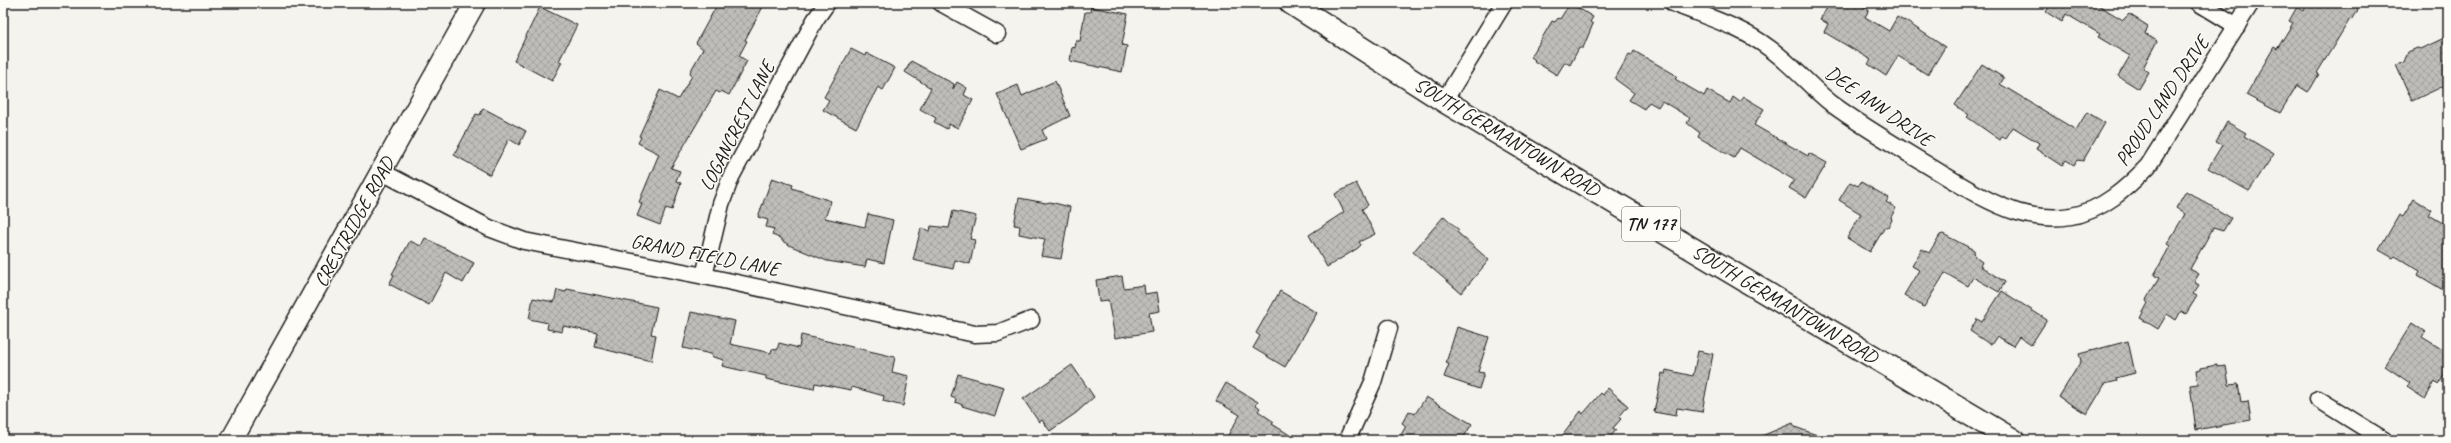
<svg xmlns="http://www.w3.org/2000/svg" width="2451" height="443" viewBox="0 0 2451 443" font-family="Caveat,sans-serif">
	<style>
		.building { fill: url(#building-cross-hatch); stroke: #1c1c1c }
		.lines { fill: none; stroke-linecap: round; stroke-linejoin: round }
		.minor-casing { stroke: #1c1c1c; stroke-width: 19 }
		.tertiary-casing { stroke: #1c1c1c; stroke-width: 23 }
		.primary-casing { stroke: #1c1c1c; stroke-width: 25 }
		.minor { stroke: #fdfcf7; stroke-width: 16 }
		.tertiary { stroke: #fdfcf7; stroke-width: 20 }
		.primary { stroke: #fdfcf7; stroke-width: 22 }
		.labels { text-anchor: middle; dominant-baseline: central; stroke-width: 3; stroke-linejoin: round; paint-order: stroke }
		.shield { fill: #fdfcf7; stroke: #605f5e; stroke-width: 1 }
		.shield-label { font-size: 19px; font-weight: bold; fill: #1c1c1c }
		.street-label { font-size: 20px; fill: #1c1c1c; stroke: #fdfcf7 }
	</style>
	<defs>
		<pattern id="building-cross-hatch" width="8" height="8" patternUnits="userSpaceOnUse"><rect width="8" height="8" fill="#bebdba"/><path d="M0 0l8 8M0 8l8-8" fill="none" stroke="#a3a29f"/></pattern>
	</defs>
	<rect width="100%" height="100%" fill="#f4f3ee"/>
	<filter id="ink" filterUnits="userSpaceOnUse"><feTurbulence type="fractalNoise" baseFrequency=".025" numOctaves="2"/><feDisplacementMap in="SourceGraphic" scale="8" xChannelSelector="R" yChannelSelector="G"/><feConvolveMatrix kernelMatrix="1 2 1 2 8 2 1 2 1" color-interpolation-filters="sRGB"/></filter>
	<g filter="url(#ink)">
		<!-- building -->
		<g class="building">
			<polygon points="718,3 765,3 745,40 747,41 739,56 747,61 729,95 721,91 720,93 716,91 671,168 680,171 676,181 681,183 672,210 666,208 660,225 637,216 642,204 639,202 659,154 638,143 641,137 639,136 660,90 678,99 692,76 690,72 703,49 696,43"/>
			<polygon points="1570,3 1593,17 1590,22 1593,24 1583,48 1579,48 1570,65 1565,62 1557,75 1534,61 1535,60 1531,57 1552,21 1555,22 1558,18 1560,19"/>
			<polygon points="1830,3 1858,3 1869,10 1865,17 1889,31 1897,17 1904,21 1904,20 1945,47 1928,75 1898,56 1886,76 1868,64 1871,60 1824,32 1828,24 1820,19"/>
			<polygon points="2047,3 2095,3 2123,20 2129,14 2148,26 2145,34 2157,41 2143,68 2149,72 2139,89 2118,76 2130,56 2098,37 2100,34 2066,14 2062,22 2046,12 2050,5"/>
			<polygon points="2308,3 2359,3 2357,12 2352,20 2350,19 2317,73 2319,74 2311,88 2308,92 2297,85 2280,113 2246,95 2274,47 2277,49 2293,23 2289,21 2297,7 2303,11"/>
			<polygon points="540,7 577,25 559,61 562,62 552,81 514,61"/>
			<polygon points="1091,7 1128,14 1122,45 1127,46 1122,72 1070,61 1072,47 1075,48 1076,41 1080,41 1085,12 1090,12"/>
			<polygon points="2448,36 2448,84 2412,101 2396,65 2404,62 2408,52 2417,48 2421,49"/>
			<polygon points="851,49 865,56 866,53 895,68 883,90 878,87 856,128 823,110 829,100 824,97"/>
			<polygon points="1634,51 1674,74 1677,77 1675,79 1704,96 1707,90 1730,103 1733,97 1740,102 1744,97 1764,109 1754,125 1808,156 1809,153 1827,163 1806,198 1789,188 1794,180 1740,148 1734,158 1698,137 1700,133 1687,123 1690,118 1662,101 1658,107 1649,102 1644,109 1629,100 1634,93 1615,79 1629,54 1632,55"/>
			<polygon points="911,61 954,84 953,89 957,82 967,88 964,95 973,100 958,128 949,124 947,129 934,122 936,118 920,109 931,88 905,72"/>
			<polygon points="1982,64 2004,78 2000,84 2076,130 2087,112 2105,123 2083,161 2077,160 2074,165 2066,160 2062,166 2036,149 2039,143 2013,127 2006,138 2002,136 2000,140 1967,117 1969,115 1955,105"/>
			<polygon points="1055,81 1070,116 1042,130 1046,139 1021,149 997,94 1018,85 1022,96"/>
			<polygon points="483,108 526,131 519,145 509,139 490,175 454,155 476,114 480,115"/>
			<polygon points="2227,122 2246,133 2244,136 2274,154 2249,191 2208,168 2222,145 2216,142"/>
			<polygon points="772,178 793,185 792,188 831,201 825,218 865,227 868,214 893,220 884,263 867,259 865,267 827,261 791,246 782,241 782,239 772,235 774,229 766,227 768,220 758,217"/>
			<polygon points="1850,182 1858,186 1861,182 1889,198 1886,202 1896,208 1891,217 1892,220 1888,227 1885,227 1870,252 1847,238 1861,214 1839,200"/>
			<polygon points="1356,183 1368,205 1362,209 1375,234 1359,242 1361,245 1358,248 1327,267 1309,235 1344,212 1335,194"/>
			<polygon points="2186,191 2231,218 2223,231 2213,228 2190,269 2199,274 2194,282 2199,285 2193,294 2197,296 2186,314 2181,311 2176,320 2167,314 2158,329 2140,318 2148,303 2146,301 2147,298 2159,278 2154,275 2170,246 2167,244 2185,214 2176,208"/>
			<polygon points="1019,198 1046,203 1050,202 1070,207 1061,259 1041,256 1045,239 1019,234 1020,226 1014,225"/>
			<polygon points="2414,199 2432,210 2429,215 2448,226 2448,293 2418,275 2420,271 2395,256 2393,258 2379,250 2399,215 2403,217"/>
			<polygon points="953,211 976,216 970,239 975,240 970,264 955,260 953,269 913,260 921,228 930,231 931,226 949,228"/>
			<polygon points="1444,216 1459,230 1457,232 1489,260 1461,293 1413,252"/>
			<polygon points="1943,234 1974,250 1975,257 1982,262 1980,266 2005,282 1999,292 1973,277 1968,286 1945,273 1924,307 1904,295 1919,270 1912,266 1922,249 1929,253 1940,235"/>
			<polygon points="425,238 474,263 463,283 446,273 429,305 389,284 394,275 392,274 410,241 421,246"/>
			<polygon points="1122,276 1124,288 1144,285 1145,294 1157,292 1160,311 1149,313 1152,332 1115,338 1108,300 1099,301 1096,280"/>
			<polygon points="567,289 657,307 651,334 656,335 651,361 595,347 598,333 563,326 562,332 547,329 548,323 529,319 533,298 554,302 557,290 566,292"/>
			<polygon points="1280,291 1317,313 1285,367 1253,348 1260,336 1256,333"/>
			<polygon points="2002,291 2047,320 2031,345 2019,337 2013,346 1997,336 1991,345 1970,331 1977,319 1982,322"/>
			<polygon points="691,312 735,321 730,344 771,353 772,349 777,350 779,343 799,348 801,335 895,357 892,372 909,376 903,406 883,401 884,396 852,387 851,390 815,383 814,389 766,379 766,376 722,366 724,360 713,357 711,354 683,348"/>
			<polygon points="2412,323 2425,332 2422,337 2448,353 2448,369 2438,385 2435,382 2425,399 2407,387 2410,383 2385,366"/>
			<polygon points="1457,327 1489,337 1478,372 1484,373 1479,389 1444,377 1449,364 1446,363"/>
			<polygon points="2128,341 2135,373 2116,378 2117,381 2105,384 2087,414 2059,397 2081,361 2079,354"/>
			<polygon points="1698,351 1713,354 1702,412 1677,408 1676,416 1654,412 1662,373 1665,374 1666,370 1693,376"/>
			<polygon points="1072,365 1094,397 1076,413 1050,431 1042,420 1039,422 1023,399"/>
			<polygon points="2217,365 2217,367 2226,366 2229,385 2238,384 2241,402 2248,401 2251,420 2196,430 2190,385 2198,384 2196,371 2200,370 2200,368"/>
			<polygon points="958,374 1004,387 995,416 962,406 963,405 955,402 956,399 951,397"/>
			<polygon points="1226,383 1258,402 1256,405 1260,408 1258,411 1274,422 1272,424 1298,440 1225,440 1240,415 1216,401"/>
			<polygon points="1608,388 1628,406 1619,417 1621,419 1613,428 1616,430 1608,440 1559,440 1581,411 1583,414 1601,393 1603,395"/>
			<polygon points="1426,397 1472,424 1462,440 1398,440 1406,426 1402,423 1409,411 1415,414"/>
			<polygon points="1793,423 1795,427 1825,438 1825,440 1752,440"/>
		</g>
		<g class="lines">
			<!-- minor casing -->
			<g class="minor-casing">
				<g id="minor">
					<polyline points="941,3 997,34"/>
					<path d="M1673,3C1706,17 1740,26 1769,48C1792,64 1810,87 1832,104C1866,129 1903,150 1939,172C1964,187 1989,203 2017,212C2033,217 2054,219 2071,216C2102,211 2127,188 2148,166L2251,3"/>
					<polyline points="2199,3 2237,26"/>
					<polyline points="1444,101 1504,3"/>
					<polyline points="382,172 489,228 524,241 704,276 975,334 998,333 1031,320"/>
					<polyline points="704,276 721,204 731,177 815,20 827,3"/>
					<polyline points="2318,399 2384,440"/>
					<polyline points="1347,440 1373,382 1389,328"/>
				</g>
			</g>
			<!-- tertiary casing -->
			<g class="tertiary-casing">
				<polyline id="tertiary" points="231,440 475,3"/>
			</g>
			<!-- primary casing -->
			<g class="primary-casing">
				<polyline id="primary" points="1291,3 1444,101 2013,440"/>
			</g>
			<!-- minor -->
			<use href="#minor" class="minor"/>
			<!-- tertiary -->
			<use href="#tertiary" class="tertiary"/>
			<!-- primary -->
			<use href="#primary" class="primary"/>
		</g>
	</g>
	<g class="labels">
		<!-- shield labels -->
		<rect class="shield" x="1622" y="207" width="58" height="34" rx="3"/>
		<g class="shield-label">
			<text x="1651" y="224">TN 177</text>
		</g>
		<!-- street labels -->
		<g class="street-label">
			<text transform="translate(2162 101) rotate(-56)">PROUD LAND DRIVE</text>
			<text transform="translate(1879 106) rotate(35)">DEE ANN DRIVE</text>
			<text transform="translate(737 126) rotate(-63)">LOGANCREST LANE</text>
			<text transform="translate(1507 137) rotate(31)">SOUTH GERMANTOWN ROAD</text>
			<text transform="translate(354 222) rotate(-61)">CRESTRIDGE ROAD</text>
			<text transform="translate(705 255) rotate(11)">GRAND FIELD LANE</text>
			<text transform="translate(1785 304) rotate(31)">SOUTH GERMANTOWN ROAD</text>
		</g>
	</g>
	<!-- margin -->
	<rect width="2451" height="443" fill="none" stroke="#fdfcf7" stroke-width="16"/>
	<rect x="8" y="8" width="2435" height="427" fill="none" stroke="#1c1c1c" stroke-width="1.5" filter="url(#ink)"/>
</svg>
